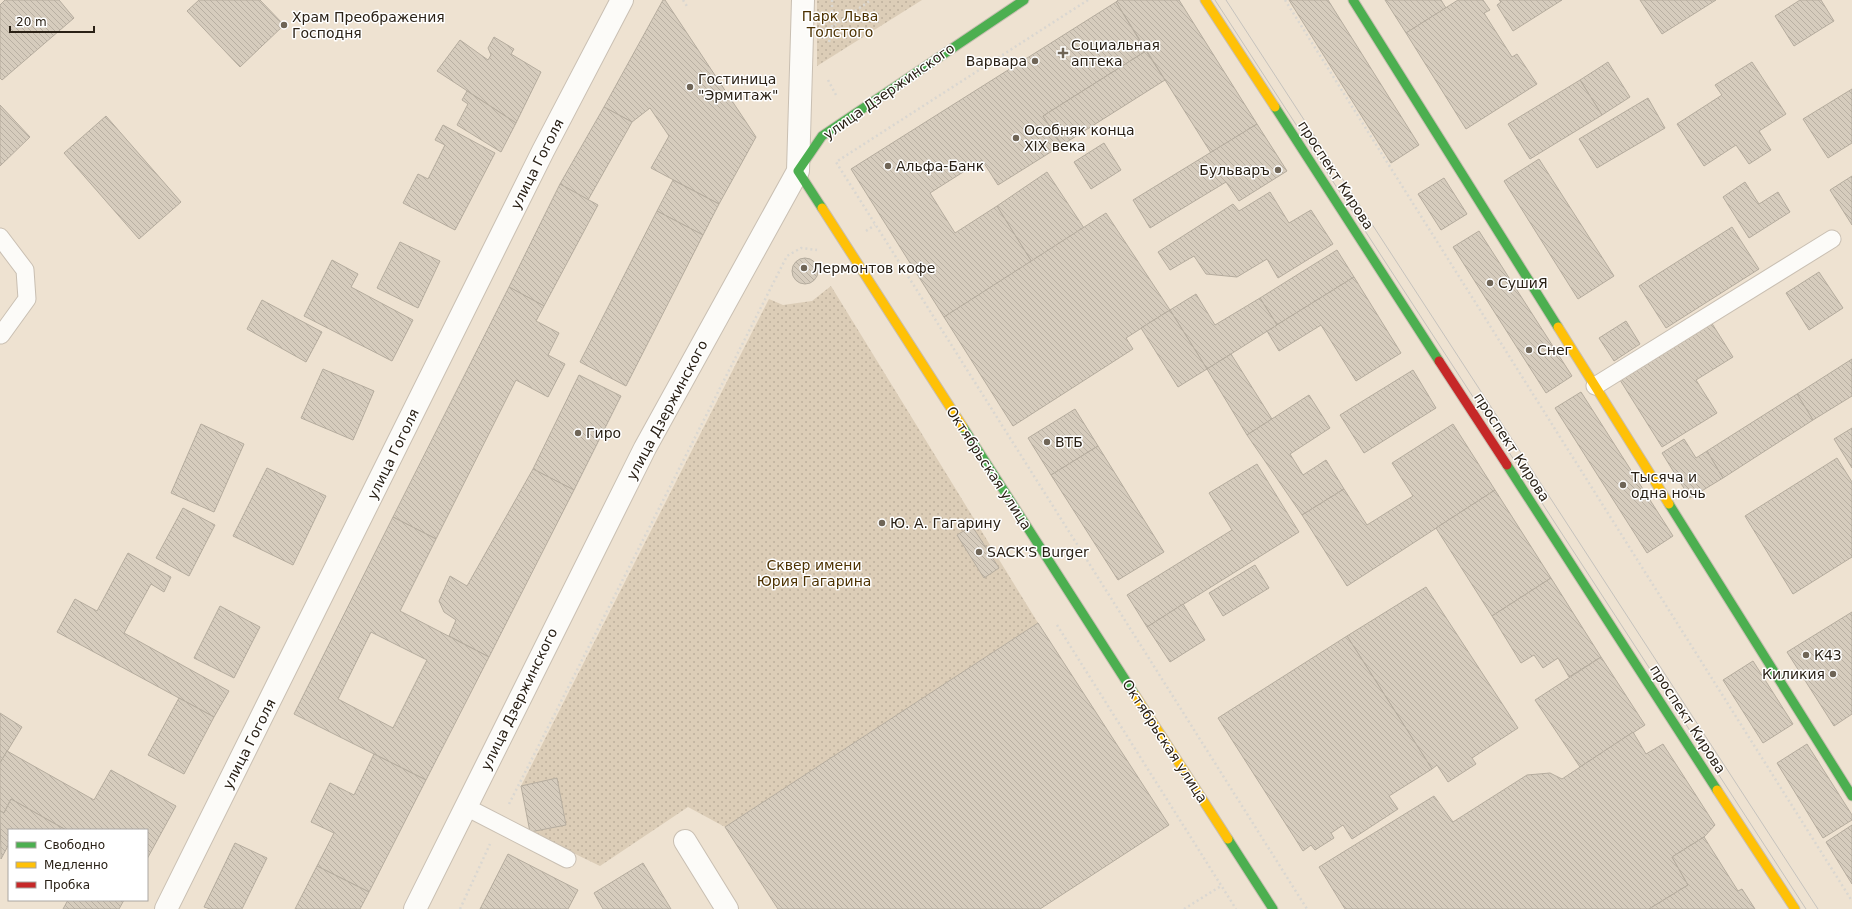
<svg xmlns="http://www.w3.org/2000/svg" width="1852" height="909" viewBox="0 0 1852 909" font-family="'DejaVu Sans',sans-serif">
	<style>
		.park { fill: url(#park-dots) }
		.building { fill: url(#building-back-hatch); stroke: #b5ac9e; fill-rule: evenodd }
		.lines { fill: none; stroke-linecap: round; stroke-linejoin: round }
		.lane-casing { stroke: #c9bfb2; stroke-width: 19 }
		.street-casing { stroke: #c9bfb2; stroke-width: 24 }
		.fast-casing { stroke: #c9bfb2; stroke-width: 11 }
		.slow-casing { stroke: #c9bfb2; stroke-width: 11 }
		.jam-casing { stroke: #c9bfb2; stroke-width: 11 }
		.path { stroke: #dad7d1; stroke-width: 2.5; stroke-dasharray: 2 3; stroke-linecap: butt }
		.lane { stroke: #fcfbf8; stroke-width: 17 }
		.street { stroke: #fcfbf8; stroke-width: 22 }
		.fast { stroke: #4caf50; stroke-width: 9 }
		.slow { stroke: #ffc107; stroke-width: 9 }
		.jam { stroke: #c62828; stroke-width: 9 }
		.tram { stroke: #c5c2bd; stroke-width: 1 }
		.poi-dot { fill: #6f6557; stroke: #fff; stroke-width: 1.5 }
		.labels { text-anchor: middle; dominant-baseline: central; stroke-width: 3; stroke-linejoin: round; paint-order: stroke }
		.park-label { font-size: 14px; fill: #4c3100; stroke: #fff }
		.poi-label { font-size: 14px; fill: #2a2116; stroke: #fff; text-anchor: start }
		.street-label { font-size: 14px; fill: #2a2116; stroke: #fff }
	</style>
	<defs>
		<pattern id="park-dots" width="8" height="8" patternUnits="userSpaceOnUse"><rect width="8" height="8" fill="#dccdb7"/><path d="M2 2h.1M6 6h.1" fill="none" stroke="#bdb09d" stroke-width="1.8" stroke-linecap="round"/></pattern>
		<pattern id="building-back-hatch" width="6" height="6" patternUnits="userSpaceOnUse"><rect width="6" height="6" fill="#d6ccbd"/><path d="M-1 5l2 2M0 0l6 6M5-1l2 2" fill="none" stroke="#b8afa2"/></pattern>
	</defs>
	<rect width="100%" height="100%" fill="#eee2d1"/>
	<!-- park -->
	<g class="park">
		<polygon points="817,0 922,0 817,66"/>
		<polygon points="831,286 1038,623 725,827 688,807 600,866 530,832 566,825 557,779 521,786 769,299 783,305 812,301"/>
	</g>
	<!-- building -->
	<g class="building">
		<polygon points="5,0 59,0 74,18 2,80 0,78 0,5"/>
		<polygon points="199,0 260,0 284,25 240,67 187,11"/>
		<polygon points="663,0 665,0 756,137 719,204 651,168 669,136 650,108 632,122 604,107"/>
		<polygon points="1118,0 1179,0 1257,124 1211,153 1116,2"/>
		<polygon points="1289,0 1328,0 1419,145 1391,163"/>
		<polygon points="1385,0 1441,0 1446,8 1406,33"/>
		<polygon points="1458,0 1483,0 1490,10 1484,13 1512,57 1517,54 1537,84 1466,129 1406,33"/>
		<polygon points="1499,0 1562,0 1513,31 1497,5 1501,2"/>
		<polygon points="1640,0 1716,0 1662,34"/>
		<polygon points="1800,0 1821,0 1834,21 1794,46 1775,16"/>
		<polygon points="1116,2 1146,51 1043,116 1062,145 998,185 982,160 930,193 955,233 997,206 1032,262 944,317 851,169"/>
		<polygon points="494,37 514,49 511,54 541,72 516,123 437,71 460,40 488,60 491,55 488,48"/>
		<polygon points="1146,51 1165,80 1062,145 1043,116"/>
		<polygon points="1608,62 1630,97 1602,115 1580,80"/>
		<polygon points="1752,62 1786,114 1759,131 1771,150 1749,164 1736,145 1704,166 1677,124 1722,95 1715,85"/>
		<polygon points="1580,80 1602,115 1530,159 1508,124"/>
		<polygon points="1852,89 1852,143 1828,158 1803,119"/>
		<polygon points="467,91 516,123 501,152 457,125 468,104 462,100"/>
		<polygon points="1648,98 1665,128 1597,168 1579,139"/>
		<polygon points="0,105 30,137 0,166"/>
		<polygon points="604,107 632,122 588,200 560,184"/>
		<polygon points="106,116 181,202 139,239 64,153"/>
		<polygon points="1257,124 1287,171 1239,201 1226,182 1150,228 1133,200"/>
		<polygon points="443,125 495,153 455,230 403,203 418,174 428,179 445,145 435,140"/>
		<polygon points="1104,143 1121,170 1091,189 1074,162"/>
		<polygon points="1539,159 1614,276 1578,299 1504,181"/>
		<polygon points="1047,172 1084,228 1032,262 997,206"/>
		<polygon points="1852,176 1852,225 1830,190"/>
		<polygon points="1444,178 1467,214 1441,230 1418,194"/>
		<polygon points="673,180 719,204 703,235 657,211"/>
		<polygon points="1745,182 1759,204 1778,192 1790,212 1749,238 1723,197"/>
		<polygon points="560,184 598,205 544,306 509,287"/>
		<polygon points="1270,192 1289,223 1311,210 1333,244 1278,278 1267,259 1237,277 1206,274 1194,256 1170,270 1158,252 1233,204 1239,211"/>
		<polygon points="657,211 703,235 626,386 580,362"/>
		<polygon points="1106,213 1170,310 1126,338 1133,349 1013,426 944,317"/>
		<polygon points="1732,227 1759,269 1666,328 1639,286"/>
		<polygon points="1479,231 1572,376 1546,393 1453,247"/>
		<polygon points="400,242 440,261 418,308 377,288"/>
		<polygon points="1337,250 1354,277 1277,325 1260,298"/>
		<circle cx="805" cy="271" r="13"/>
		<polygon points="332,260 358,274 351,287 413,320 392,361 304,316"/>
		<polygon points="1819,272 1843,308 1809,330 1786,293"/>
		<polygon points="1354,277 1401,353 1356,381 1321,325 1279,351 1267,331"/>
		<polygon points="509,287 544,306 536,321 559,333 548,355 565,364 548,397 516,380 436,539 393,517"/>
		<polygon points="1196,294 1215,325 1260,298 1277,325 1207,369 1170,310"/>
		<polygon points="262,300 322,332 306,362 247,329"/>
		<polygon points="1170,310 1207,369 1178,387 1141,328"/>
		<polygon points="1626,321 1640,344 1614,361 1599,338"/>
		<polygon points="1711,322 1733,357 1696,380 1717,413 1662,447 1620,380"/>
		<polygon points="1231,354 1272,419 1247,435 1207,369"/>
		<polygon points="1852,359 1852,396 1813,420 1797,394"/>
		<polygon points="323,369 374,391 353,440 301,418"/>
		<polygon points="1413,370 1436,408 1364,453 1340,415"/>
		<polygon points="579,375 621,396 574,490 533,469"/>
		<polygon points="1581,392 1673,536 1647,553 1555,408"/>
		<polygon points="1797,394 1813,420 1723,478 1707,451"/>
		<polygon points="1309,395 1330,428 1290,454 1303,475 1326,460 1344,489 1302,515 1247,435"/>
		<polygon points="1075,409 1098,446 1051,475 1028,438"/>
		<polygon points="201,424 244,444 214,512 171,493"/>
		<polygon points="1453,424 1495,490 1347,586 1302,515 1344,489 1367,525 1413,496 1392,463"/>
		<polygon points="1852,428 1852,468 1834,439"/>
		<polygon points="1684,439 1696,458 1707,451 1723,478 1690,498 1662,453"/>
		<polygon points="1098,446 1164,552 1118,580 1051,475"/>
		<polygon points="1837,458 1852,482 1852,557 1793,594 1745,516"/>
		<polygon points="1257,464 1299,532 1147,627 1127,595 1232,530 1209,493"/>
		<polygon points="267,468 326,496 293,565 233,536"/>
		<polygon points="533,469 574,490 489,657 449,636 456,620 444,612 439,601 450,576 467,586"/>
		<polygon points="1495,490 1551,578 1492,616 1436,528"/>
		<polygon points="183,508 215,525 189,576 156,558"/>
		<path d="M393,517L436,539L400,611L489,657L426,780L294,714ZM371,632L427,660L393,728L338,699Z"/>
		<polygon points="972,526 999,568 984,578 957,535"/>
		<polygon points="128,553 171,577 164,592 151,584 124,633 229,691 214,717 57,632 75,599 97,611"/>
		<polygon points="1255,565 1269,588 1223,616 1209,593"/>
		<polygon points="1551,578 1601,657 1569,677 1558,658 1543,668 1534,655 1521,663 1492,616"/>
		<polygon points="1426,587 1518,728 1472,758 1476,764 1448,782 1437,765 1432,769 1347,636"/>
		<polygon points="1183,604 1205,640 1170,662 1147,627"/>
		<polygon points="220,606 260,627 234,678 194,658"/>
		<polygon points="1852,612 1852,714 1834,726 1787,652"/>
		<polygon points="1038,623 1169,825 1040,909 778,909 725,827"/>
		<polygon points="1347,636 1432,769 1389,796 1398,809 1352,839 1343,825 1331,833 1334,838 1315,850 1311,845 1303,851 1218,718"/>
		<polygon points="1601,657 1645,725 1580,767 1535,700"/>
		<polygon points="1753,661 1793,724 1763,743 1723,680"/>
		<polygon points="179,698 214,717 184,774 148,755"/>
		<polygon points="0,713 22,727 0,763"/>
		<polygon points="1633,732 1646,754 1663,744 1715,825 1704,837 1672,857 1688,885 1649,909 1345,909 1319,867 1434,796 1453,822 1527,775 1550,773 1562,779"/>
		<polygon points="1807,744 1852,815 1852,820 1823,838 1777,763"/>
		<polygon points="7,751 94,800 111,770 176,806 147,859 147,830 66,830 11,799 4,813 0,811 0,763"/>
		<polygon points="374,754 426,780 369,892 317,866 334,833 311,822 330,783 354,795"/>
		<polygon points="557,778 566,825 530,832 521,786"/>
		<polygon points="11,799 66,830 9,830 9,844 1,859 0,811 4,813"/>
		<polygon points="1852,825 1852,884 1826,842"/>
		<polygon points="1704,837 1738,891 1742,889 1755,909 1649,909 1688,885 1672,857"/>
		<polygon points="235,843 267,858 242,909 210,909 204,907"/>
		<polygon points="508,854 578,890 568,909 480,909"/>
		<polygon points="643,863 671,909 603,909 594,893"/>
		<polygon points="317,866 369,892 360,909 295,909"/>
		<polygon points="68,900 124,900 119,909 63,909"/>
	</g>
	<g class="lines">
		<!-- lane casing -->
		<g class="lane-casing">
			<g id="lane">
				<polyline points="0,237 25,270 27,299 1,335"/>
				<polyline points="1595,386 1832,239"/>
				<polyline points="466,807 567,859"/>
			</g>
		</g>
		<!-- street casing -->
		<g class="street-casing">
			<g id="street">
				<polyline points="685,841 727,909"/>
				<polyline points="166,909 543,151 622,0"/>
				<polyline points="415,909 645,448 798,171 803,0"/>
			</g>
		</g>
		<!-- fast casing -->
		<g class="fast-casing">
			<g id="fast">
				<polyline points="1353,0 1558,327"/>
				<polyline points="1275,107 1439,361"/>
				<polyline points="822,208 798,171 822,136 1024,0"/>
				<polyline points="963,427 1135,695"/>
				<polyline points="1507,465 1717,790"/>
				<polyline points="1669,504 1852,796"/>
				<polyline points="1228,839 1273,909"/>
			</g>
		</g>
		<!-- slow casing -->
		<g class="slow-casing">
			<g id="slow">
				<polyline points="1205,0 1275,107"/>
				<polyline points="822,208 963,427"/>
				<polyline points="1558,327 1669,504"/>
				<polyline points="1135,695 1228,839"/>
				<polyline points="1717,790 1795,909"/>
			</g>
		</g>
		<!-- jam casing -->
		<g class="jam-casing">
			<polyline id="jam" points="1439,361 1507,465"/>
		</g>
		<!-- path -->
		<g class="path">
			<polyline points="683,0 688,8"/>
			<polyline points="832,0 832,27 871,0"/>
			<polyline points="1088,0 836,162 1307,909"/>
			<polyline points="1285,0 1852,901"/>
			<polyline points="829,42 832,27"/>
			<polyline points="828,80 836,95"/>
			<polyline points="866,231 875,225"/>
			<polyline points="1057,625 1236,909"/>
			<polyline points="509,804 787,256 801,248 817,250"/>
			<polyline points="460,909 490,844"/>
			<polyline points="1184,909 1221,886"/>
		</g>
		<!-- lane -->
		<use href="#lane" class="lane"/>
		<!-- street -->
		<use href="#street" class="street"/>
		<!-- fast -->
		<use href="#fast" class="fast"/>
		<!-- slow -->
		<use href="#slow" class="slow"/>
		<!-- jam -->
		<use href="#jam" class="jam"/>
		<!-- tram -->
		<g class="tram">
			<polyline points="1215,0 1806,909"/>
			<polyline points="1226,0 1818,909"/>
		</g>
	</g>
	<!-- markers -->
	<g class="poi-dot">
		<circle cx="284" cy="25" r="4"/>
		<path d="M1061 47h4v4h4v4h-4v4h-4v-4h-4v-4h4z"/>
		<circle cx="1035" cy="61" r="4"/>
		<circle cx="690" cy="87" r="4"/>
		<circle cx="1016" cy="138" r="4"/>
		<circle cx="888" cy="166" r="4"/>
		<circle cx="1278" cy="170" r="4"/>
		<circle cx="804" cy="268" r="4"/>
		<circle cx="1490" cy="283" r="4"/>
		<circle cx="1529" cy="350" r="4"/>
		<circle cx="578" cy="433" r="4"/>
		<circle cx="1047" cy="442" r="4"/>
		<circle cx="1623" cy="485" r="4"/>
		<circle cx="882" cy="523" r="4"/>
		<circle cx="979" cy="552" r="4"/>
		<circle cx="1806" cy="655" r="4"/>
		<circle cx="1833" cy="674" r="4"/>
	</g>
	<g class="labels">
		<!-- park labels -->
		<g class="park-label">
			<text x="840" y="16">Парк Льва<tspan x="840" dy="16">Толстого</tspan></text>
			<text x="814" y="565">Сквер имени<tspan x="814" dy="16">Юрия Гагарина</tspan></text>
		</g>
		<!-- poi labels -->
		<g class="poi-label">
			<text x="292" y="17">Храм Преображения<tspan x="292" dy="16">Господня</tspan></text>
			<text x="1071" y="45">Социальная<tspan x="1071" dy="16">аптека</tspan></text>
			<text x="1027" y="61" text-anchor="end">Варвара</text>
			<text x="698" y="79">Гостиница<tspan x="698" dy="16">"Эрмитаж"</tspan></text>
			<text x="1024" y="130">Особняк конца<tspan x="1024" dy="16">XIX века</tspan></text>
			<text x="896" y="166">Альфа-Банк</text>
			<text x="1270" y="170" text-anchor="end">Бульваръ</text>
			<text x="812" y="268">Лермонтов кофе</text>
			<text x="1498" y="283">СушиЯ</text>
			<text x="1537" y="350">Снег</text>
			<text x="586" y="433">Гиро</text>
			<text x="1055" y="442">ВТБ</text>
			<text x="1631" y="477">Тысяча и<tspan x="1631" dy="16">одна ночь</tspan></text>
			<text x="890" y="523">Ю. А. Гагарину</text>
			<text x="987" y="552">SACK'S Burger</text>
			<text x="1814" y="655">К43</text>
			<text x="1825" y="674" text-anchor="end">Киликия</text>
		</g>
		<!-- street labels -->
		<g class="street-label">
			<text transform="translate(889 91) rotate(-35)">улица Дзержинского</text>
			<text transform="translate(537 164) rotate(-63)">улица Гоголя</text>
			<text transform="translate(1336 175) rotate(57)">проспект Кирова</text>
			<text transform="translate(667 410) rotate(-62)">улица Дзержинского</text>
			<text transform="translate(1512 447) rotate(57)">проспект Кирова</text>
			<text transform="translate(393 454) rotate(-64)">улица Гоголя</text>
			<text transform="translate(989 468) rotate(57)">Октябрьская улица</text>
			<text transform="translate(519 699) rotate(-64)">улица Дзержинского</text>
			<text transform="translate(1688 719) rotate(57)">проспект Кирова</text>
			<text transform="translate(1165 741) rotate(57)">Октябрьская улица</text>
			<text transform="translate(249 744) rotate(-63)">улица Гоголя</text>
		</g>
	</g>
	<!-- legend -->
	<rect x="8" y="829" width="140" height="72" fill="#ffffff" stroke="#aaa6a2"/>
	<rect x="16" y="842" width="20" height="6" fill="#4caf50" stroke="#aaa6a2"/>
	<text x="44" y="849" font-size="12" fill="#2a2116">Свободно</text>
	<rect x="16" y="862" width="20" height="6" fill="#ffc107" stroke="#aaa6a2"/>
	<text x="44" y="869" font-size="12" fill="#2a2116">Медленно</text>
	<rect x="16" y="882" width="20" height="6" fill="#c62828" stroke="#aaa6a2"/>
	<text x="44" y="889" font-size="12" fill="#2a2116">Пробка</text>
	<!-- scale -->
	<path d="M10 26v6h84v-6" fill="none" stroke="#2a2116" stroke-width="2"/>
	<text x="16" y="26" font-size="12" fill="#2a2116" stroke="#ffffff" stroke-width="3" paint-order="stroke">20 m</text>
</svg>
